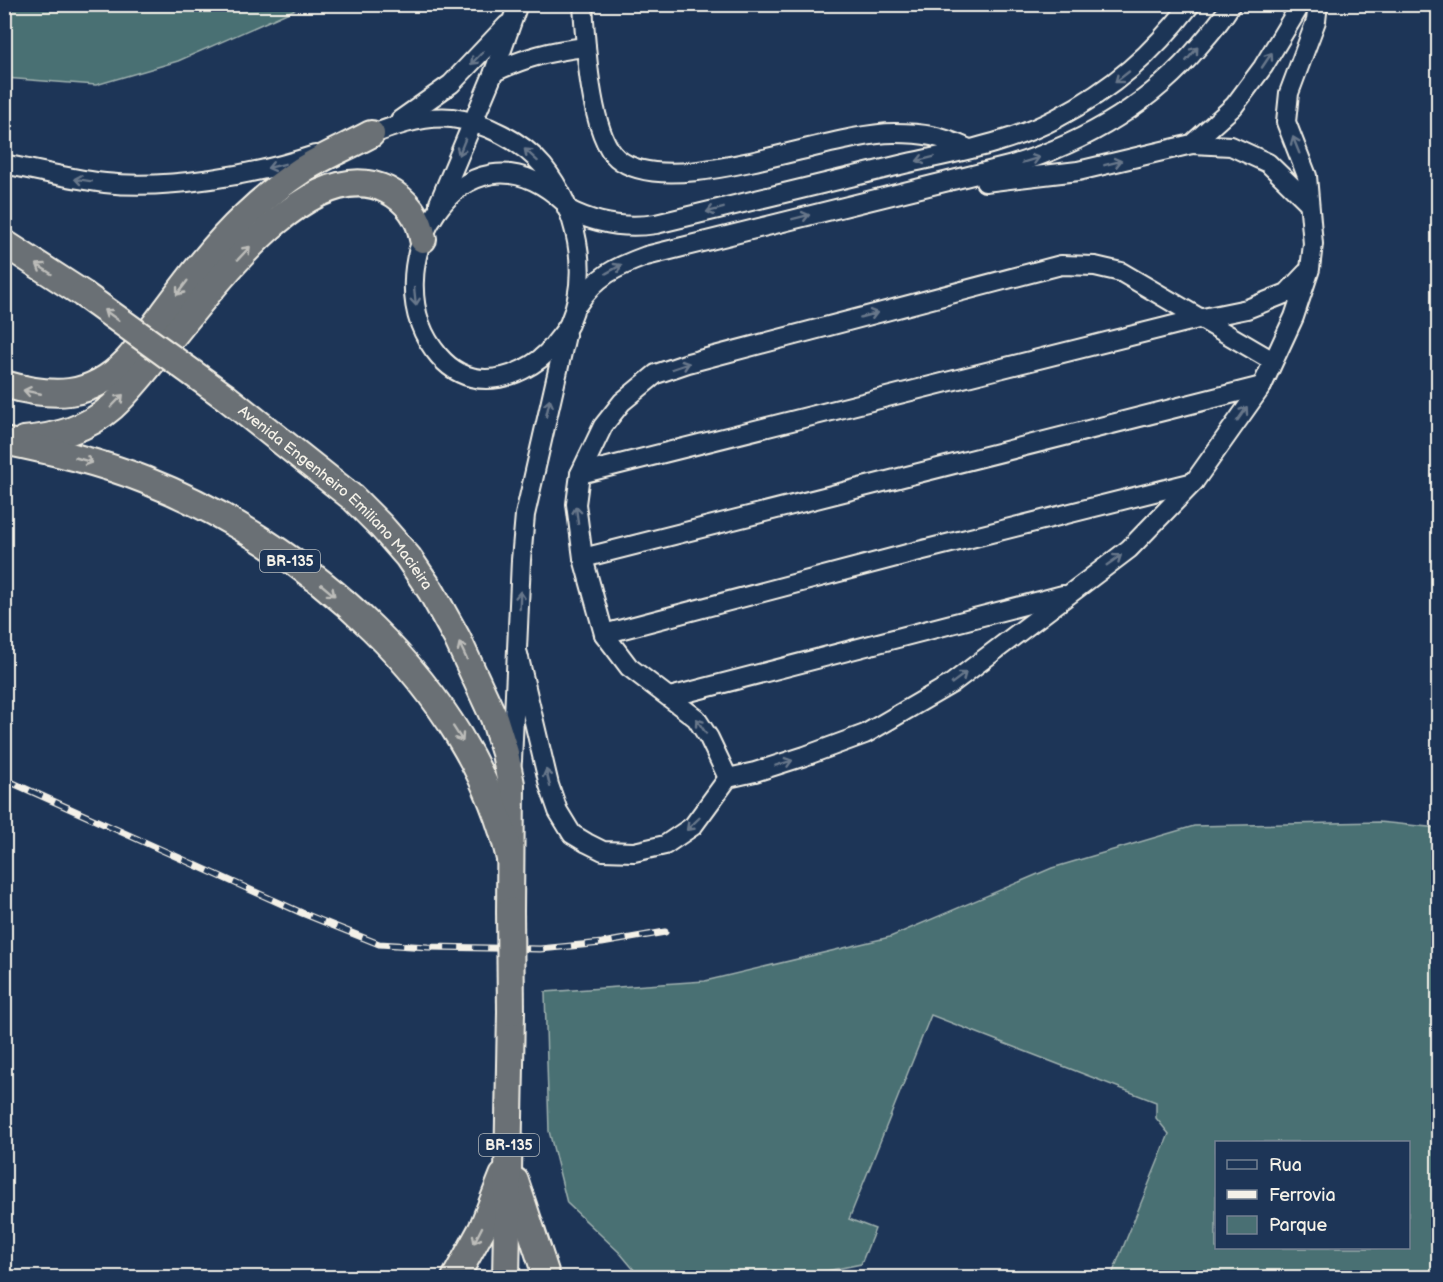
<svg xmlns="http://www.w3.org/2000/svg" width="1443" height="1282" viewBox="0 0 1443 1282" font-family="'Balsamiq Sans',sans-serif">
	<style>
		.green { fill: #496f73; stroke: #9eb0ae; stroke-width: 1.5; fill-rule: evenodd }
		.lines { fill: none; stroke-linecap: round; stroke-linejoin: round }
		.minor-casing { stroke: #f4f1e8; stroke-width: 22 }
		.highway-casing { stroke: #f4f1e8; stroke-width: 30 }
		.minor { stroke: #1d3557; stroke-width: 18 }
		.highway { stroke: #6a7074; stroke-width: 26 }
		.rail-casing { stroke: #f4f1e8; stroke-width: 7 }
		.rail { stroke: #1d3557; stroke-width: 4.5; stroke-dasharray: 14; stroke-linecap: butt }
		.highway-bridge-casing { stroke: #f4f1e8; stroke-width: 30; stroke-linecap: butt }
		.highway-bridge { stroke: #6a7074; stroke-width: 26 }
		.oneway { stroke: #68778a }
		.oneway2 { stroke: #bdbdba }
		.labels { text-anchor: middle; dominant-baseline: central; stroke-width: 4.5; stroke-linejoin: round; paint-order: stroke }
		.shield { fill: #1d3557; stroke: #b4b9bc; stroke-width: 1.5 }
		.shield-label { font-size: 14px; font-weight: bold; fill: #f4f1e8 }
		.street-label { font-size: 15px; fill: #f4f1e8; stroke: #1d3557 }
	</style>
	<rect width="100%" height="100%" fill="#1d3557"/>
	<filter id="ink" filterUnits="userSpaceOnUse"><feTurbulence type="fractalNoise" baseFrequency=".0167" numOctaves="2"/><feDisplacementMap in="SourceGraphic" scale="12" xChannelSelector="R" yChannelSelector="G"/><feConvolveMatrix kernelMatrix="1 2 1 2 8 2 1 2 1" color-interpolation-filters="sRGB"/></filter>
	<g filter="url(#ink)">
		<!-- green -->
		<g class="green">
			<polygon points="4,5 5,4 305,5 178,61 96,85 5,78"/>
			<path d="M1379,822L1438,828V1132L1436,1134L1438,1151V1277H1111L1169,1134L1156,1118V1102L931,1015L849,1219L875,1229L861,1264L797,1277H640L620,1253L567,1203L549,1131L545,992L705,981L890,937L1052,868L1194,826ZM1216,1142H1408V1248H1216Z"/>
		</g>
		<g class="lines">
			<!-- minor casing -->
			<g class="minor-casing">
				<g id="minor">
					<path d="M583,4C585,40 590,135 617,158C669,202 827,133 894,133C924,133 941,136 969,149"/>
					<path d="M494,72C527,57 550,51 586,47"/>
					<polyline points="400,120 451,84 507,25"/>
					<path d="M360,139C388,128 421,115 452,118C484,122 522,141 543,166C577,208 591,273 569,324C565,332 558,339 553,346C538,365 510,379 486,379C467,379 451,370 439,356C367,273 462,107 564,202"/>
					<polyline points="1192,144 1231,146 1268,163 1308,202"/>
					<path d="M4,164C38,171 71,179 105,183C165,190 256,175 315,155"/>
					<polyline points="985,182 1078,171 1192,144 1234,106 1263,67 1301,4"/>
					<polyline points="439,203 494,72 518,4"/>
					<path d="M567,209C596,224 624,229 656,224C737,204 819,185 900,165C952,153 1009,144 1057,118C1114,88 1151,55 1191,4"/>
					<path d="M578,304C596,276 616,267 646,256L1009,166C1084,143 1150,105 1200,45C1211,32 1223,19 1231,4"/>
					<polyline points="580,474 1198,319 1247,309 1287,293 1306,273"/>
					<polyline points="583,558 1262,386"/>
					<polyline points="604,634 911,553 1194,482"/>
					<polyline points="518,654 549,785 558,811 572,834 587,843 603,851 634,852 665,845 693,826 728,778 755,772 805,756 865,734 951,684 1129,549 1194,482 1262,386 1294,317 1310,269 1313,244 1307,176 1286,122 1289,93 1316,21 1318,4"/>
					<polyline points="670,697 1063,595"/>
					<polyline points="512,761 521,560 525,515 566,335"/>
					<polyline points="728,778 709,738 696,718 629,667 604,634 583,558 576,504 580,474 603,426 622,402 656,374 688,363 1061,265 1095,266 1121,272 1273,361"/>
				</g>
			</g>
			<!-- highway casing -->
			<g class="highway-casing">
				<g id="highway">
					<polyline points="4,243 83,294"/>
					<path d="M4,384C52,398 90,399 127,361C140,347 151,329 163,314C189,279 214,245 245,216C263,199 282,183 302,170C324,156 349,146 371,134"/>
					<path id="s1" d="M227,398L353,498L381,526L408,557L431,591L457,638L494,718L505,753L511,784L510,911"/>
					<path d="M24,440C57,437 87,429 112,407C171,354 292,143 387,190C407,200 420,218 423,239"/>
					<path d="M4,441C52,451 100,462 145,480C305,543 471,687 510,859"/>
					<polyline points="515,1181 547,1278"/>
					<polyline points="455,1278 482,1229 503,1176"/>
					<polyline points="506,1278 511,1012"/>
				</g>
			</g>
			<!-- minor -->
			<use href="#minor" class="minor"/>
			<!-- highway -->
			<use href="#highway" class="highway"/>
			<!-- rail casing -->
			<g class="rail-casing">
				<polyline id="rail" points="4,779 302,913 379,944 428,947 540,949 602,943 665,932"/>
			</g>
			<!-- rail -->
			<use href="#rail" class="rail"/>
			<!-- highway-bridge casing -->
			<g class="highway-bridge-casing">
				<g id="highway-bridge">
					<polyline points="83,294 227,398"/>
					<polyline points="510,911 511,1012"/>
				</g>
			</g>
			<!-- highway-bridge -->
			<use href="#highway-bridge" class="highway-bridge"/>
		</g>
		<!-- one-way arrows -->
		<defs><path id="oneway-shaft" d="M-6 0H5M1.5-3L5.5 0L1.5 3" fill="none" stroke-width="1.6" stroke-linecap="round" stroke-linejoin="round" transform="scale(1.5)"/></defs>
		<g class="oneway">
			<use href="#oneway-shaft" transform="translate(1192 54) rotate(-50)"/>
			<use href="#oneway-shaft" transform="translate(477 58) rotate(134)"/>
			<use href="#oneway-shaft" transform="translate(1267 60) rotate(-56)"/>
			<use href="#oneway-shaft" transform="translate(1122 77) rotate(142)"/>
			<use href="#oneway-shaft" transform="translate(1296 145) rotate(-112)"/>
			<use href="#oneway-shaft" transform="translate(462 147) rotate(112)"/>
			<use href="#oneway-shaft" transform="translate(531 155) rotate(-138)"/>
			<use href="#oneway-shaft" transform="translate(925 159) rotate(166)"/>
			<use href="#oneway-shaft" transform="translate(1031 160) rotate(-17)"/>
			<use href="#oneway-shaft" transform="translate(1113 163) rotate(-14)"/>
			<use href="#oneway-shaft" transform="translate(276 166) rotate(166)"/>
			<use href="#oneway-shaft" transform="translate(83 180) rotate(-171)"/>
			<use href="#oneway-shaft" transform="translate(715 210) rotate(166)"/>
			<use href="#oneway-shaft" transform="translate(801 217) rotate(-14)"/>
			<use href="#oneway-shaft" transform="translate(614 269) rotate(-29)"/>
			<use href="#oneway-shaft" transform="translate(415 297) rotate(84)"/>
			<use href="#oneway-shaft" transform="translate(869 315) rotate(-15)"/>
			<use href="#oneway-shaft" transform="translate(681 366) rotate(-19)"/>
			<use href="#oneway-shaft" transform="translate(548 408) rotate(-77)"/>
			<use href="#oneway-shaft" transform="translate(1242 414) rotate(-55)"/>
			<use href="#oneway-shaft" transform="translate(577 515) rotate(-97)"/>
			<use href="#oneway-shaft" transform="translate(1114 560) rotate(-35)"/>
			<use href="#oneway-shaft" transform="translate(520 600) rotate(-88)"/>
			<use href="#oneway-shaft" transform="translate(959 678) rotate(-37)"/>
			<use href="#oneway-shaft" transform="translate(701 726) rotate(-124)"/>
			<use href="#oneway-shaft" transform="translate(784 763) rotate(-17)"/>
			<use href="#oneway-shaft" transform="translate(548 778) rotate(-104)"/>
			<use href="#oneway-shaft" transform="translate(693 824) rotate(136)"/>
		</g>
		<g class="oneway2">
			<use href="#oneway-shaft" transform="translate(244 253) rotate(-47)"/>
			<use href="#oneway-shaft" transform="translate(44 269) rotate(-147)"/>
			<use href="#oneway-shaft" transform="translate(182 288) rotate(127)"/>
			<use href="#oneway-shaft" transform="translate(111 315) rotate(-144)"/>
			<use href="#oneway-shaft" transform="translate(32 392) rotate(-169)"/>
			<use href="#oneway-shaft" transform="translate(117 401) rotate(-46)"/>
			<use href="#oneway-shaft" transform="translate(84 460) rotate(16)"/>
			<use href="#oneway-shaft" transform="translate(328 590) rotate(40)"/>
			<use href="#oneway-shaft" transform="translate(463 651) rotate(-115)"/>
			<use href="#oneway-shaft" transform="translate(458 734) rotate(57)"/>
			<use href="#oneway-shaft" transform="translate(478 1235) rotate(117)"/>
		</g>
	</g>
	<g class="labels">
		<!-- shield labels -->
		<g class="shield">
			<rect x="260" y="550" width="60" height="22" rx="4.5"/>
			<rect x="479" y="1134" width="60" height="22" rx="4.5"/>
		</g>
		<g class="shield-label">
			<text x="290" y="561">BR-135</text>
			<text x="509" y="1145">BR-135</text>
		</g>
		<!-- street labels -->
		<g class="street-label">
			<text stroke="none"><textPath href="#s1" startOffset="148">Avenida Engenheiro Emiliano Macieira</textPath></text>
		</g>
	</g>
	<!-- margin -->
	<rect width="1443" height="1282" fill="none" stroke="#1d3557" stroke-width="24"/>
	<rect x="12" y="12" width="1419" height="1258" fill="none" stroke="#f4f1e8" stroke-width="2" filter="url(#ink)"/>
	<!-- legend -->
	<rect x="1215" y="1141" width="195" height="108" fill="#1d3557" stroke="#738091" stroke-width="1.5"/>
	<rect x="1227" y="1160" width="30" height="9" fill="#1d3557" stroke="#738091" stroke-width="1.5"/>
	<text x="1269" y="1171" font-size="18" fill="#f4f1e8">Rua</text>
	<rect x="1227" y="1190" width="30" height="9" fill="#f4f1e8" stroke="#738091" stroke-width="1.5"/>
	<text x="1269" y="1201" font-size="18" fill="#f4f1e8">Ferrovia</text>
	<rect x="1227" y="1216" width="30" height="18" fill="#496f73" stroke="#738091" stroke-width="1.5"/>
	<text x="1269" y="1231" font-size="18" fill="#f4f1e8">Parque</text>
</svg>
